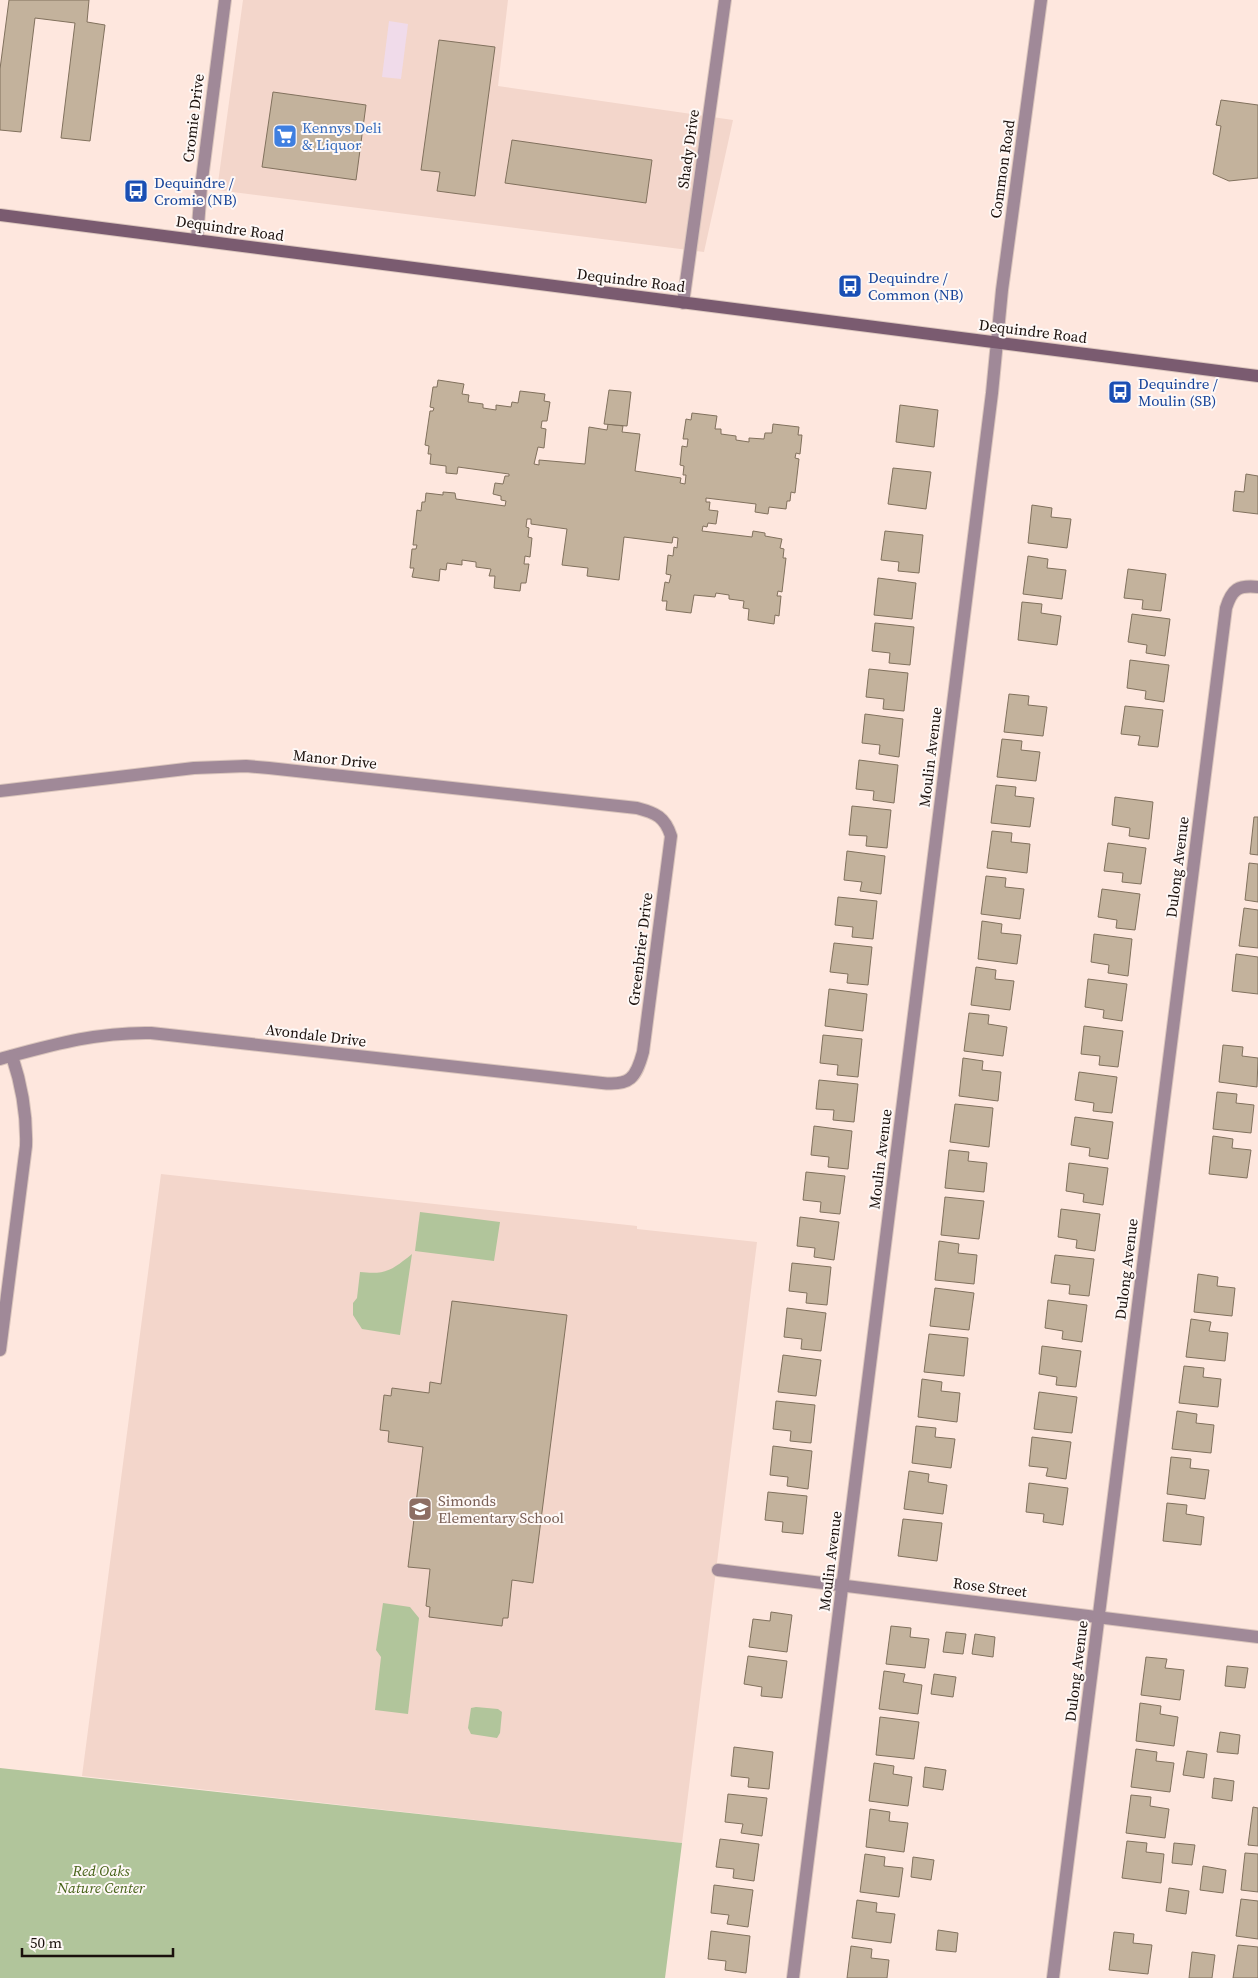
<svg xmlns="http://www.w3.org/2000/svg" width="1258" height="1978" viewBox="0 0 1258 1978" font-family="'Source Serif 4',serif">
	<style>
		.built { fill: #f3d6cb }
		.industrial { fill: #f0dbea }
		.green { fill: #b1c59b }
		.building { fill: #c3b29c; stroke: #81715d }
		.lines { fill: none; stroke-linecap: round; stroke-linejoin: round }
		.minor-casing { stroke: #dac5bc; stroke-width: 14 }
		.secondary-casing { stroke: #dac5bc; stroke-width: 14 }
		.minor { stroke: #a08998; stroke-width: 12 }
		.secondary { stroke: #7a5b70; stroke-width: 12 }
		.labels { text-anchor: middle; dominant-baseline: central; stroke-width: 4; stroke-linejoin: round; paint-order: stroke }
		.street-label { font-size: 15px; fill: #1a100c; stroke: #fef8f6 }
		.shop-label { font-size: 15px; fill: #366cbe; stroke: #fef8f6; text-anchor: start }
		.transit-label { font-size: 15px; fill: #164399; stroke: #fef8f6; text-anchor: start }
		.education-label { font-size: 15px; fill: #785e54; stroke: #fef8f6; text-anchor: start }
		.park-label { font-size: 15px; font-style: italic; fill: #466217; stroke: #fef8f6 }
	</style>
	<rect width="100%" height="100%" fill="#fee7de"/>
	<!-- built -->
	<g class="built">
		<polygon points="243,0 508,0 498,86 733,120 704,252 217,190"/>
		<polygon points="161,1174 637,1226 637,1229 757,1242 682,1843 82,1776"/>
	</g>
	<!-- industrial -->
	<polygon class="industrial" points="389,21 408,24 401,79 382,77"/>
	<!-- green -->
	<g class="green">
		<polygon points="420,1212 500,1222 494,1261 415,1251"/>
		<path d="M412,1254L400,1335L362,1329L353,1315V1303L357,1298L360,1272C386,1275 392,1270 412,1254Z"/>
		<polygon points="383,1603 410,1607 419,1618 408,1714 375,1710 381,1657 376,1650"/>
		<polygon points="476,1707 498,1709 502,1712 500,1733 497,1738 471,1734 468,1728 471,1708"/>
		<polygon points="0,1768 682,1843 665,1978 0,1978"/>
	</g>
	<!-- building -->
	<g class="building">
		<polygon points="9,0 89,0 87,22 105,25 90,141 61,138 75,23 35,18 21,132 0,130 0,69"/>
		<polygon points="439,40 495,47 475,196 437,191 440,172 421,170"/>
		<polygon points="273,92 366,105 356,180 262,167"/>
		<polygon points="1221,100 1258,105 1258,178 1229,181 1213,174 1221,126 1216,125"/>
		<polygon points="512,140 652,160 646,203 505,183"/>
		<polygon points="438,380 464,384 462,394 469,395 468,402 483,404 483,408 496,410 496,405 511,407 512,402 518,403 520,391 545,394 544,401 550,402 547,421 542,421 541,428 546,429 544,448 538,447 534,464 539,465 539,460 585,464 589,427 607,430 608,424 623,426 622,432 640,434 635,471 681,478 680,483 685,484 686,475 683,475 684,466 680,465 682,446 687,447 688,439 683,439 686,419 691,420 692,413 717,416 715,429 721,429 721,434 736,436 736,440 749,442 749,438 764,439 765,433 772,433 773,424 799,427 798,435 802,435 800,454 796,453 795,458 799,459 795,493 791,492 790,501 787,501 786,509 769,507 768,514 755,512 756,504 706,498 706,502 710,502 709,510 718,511 716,524 708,523 707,527 703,526 702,531 752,537 753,531 765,533 765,536 782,539 780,548 784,549 783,558 786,558 782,592 778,591 777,596 781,596 779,616 775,615 774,624 748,620 749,609 743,608 744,601 729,599 729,595 716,593 715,597 694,595 691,613 666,610 667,601 662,601 665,582 669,583 671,575 666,574 668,555 673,556 674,547 677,548 678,538 673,537 672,543 624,537 619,580 587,576 588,568 562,565 567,529 531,524 531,519 527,519 526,527 529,528 528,537 532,538 530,557 525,556 524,564 529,564 526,583 521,583 520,591 494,588 495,576 489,576 491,569 476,567 476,562 462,560 462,565 447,563 446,570 440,569 439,581 412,577 414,568 410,568 412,549 416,549 417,545 413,545 417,510 421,511 422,502 425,502 426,493 443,495 443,492 455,493 456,499 505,506 506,501 501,500 501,496 493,494 495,483 503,484 505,476 509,476 509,474 458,467 457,474 446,473 446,466 430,464 431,454 428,454 429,446 425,445 430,411 433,411 434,408 430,407 433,387 437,387"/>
		<polygon points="609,390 631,392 627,426 604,424"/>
		<polygon points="900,405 938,410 934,447 896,442"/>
		<polygon points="893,468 931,472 926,509 888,504"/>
		<polygon points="1246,474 1258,476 1258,514 1233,511 1235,491 1244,492"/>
		<polygon points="1032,505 1052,508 1051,517 1071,519 1067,548 1028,543"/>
		<polygon points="885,531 923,535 919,573 898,571 899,562 881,560"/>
		<polygon points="1028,556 1048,559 1047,568 1066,570 1062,599 1023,594"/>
		<polygon points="1128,569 1166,574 1161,611 1142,609 1143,600 1124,598"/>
		<polygon points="878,578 916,583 912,619 874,615"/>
		<polygon points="1022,602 1042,604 1041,613 1061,616 1057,645 1018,640"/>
		<polygon points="1132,614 1170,619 1165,656 1146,653 1147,645 1128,642"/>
		<polygon points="875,623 914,627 910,665 889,663 890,653 872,651"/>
		<polygon points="1130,660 1169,665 1164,702 1145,699 1146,691 1127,688"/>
		<polygon points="869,669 908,673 904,711 883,709 884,699 866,697"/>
		<polygon points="1009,694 1029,696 1028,705 1047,707 1043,736 1004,732"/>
		<polygon points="1125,706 1163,710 1158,747 1138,745 1140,736 1121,734"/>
		<polygon points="865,714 903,719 899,757 879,754 880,745 862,743"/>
		<polygon points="1002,739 1022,741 1021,750 1040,752 1036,781 997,777"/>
		<polygon points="859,760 898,765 894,803 873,800 874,791 856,789"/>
		<polygon points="996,785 1016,787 1015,796 1034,798 1030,827 991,823"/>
		<polygon points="1115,797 1153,802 1149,839 1129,836 1130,828 1112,825"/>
		<polygon points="852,806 891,810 887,848 866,846 867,836 849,835"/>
		<polygon points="1254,817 1258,817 1258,855 1250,854"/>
		<polygon points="992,831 1012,833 1011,842 1030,844 1027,873 987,868"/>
		<polygon points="1108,843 1146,848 1141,884 1122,882 1123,873 1104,871"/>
		<polygon points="847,851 885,856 881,894 860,891 862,882 844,880"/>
		<polygon points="1249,863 1258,864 1258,902 1245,900"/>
		<polygon points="986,876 1006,878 1005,887 1024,889 1020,919 981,914"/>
		<polygon points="1102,889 1140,894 1135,930 1116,928 1117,920 1098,917"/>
		<polygon points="838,897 877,901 873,939 852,937 853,927 835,925"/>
		<polygon points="1244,908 1258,910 1258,948 1239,946"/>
		<polygon points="982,921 1002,924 1001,933 1021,935 1017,964 978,959"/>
		<polygon points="1094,934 1132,939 1128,976 1108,973 1109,965 1091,962"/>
		<polygon points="834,943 872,947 868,985 847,983 848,974 830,972"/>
		<polygon points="1236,954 1258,957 1258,994 1232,991"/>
		<polygon points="976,967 996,970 995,979 1014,981 1010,1010 971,1005"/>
		<polygon points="1088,979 1127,984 1122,1021 1103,1018 1104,1010 1085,1007"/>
		<polygon points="829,989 867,994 863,1031 825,1026"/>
		<polygon points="969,1013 989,1015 988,1024 1007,1027 1003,1056 964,1051"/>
		<polygon points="1084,1026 1123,1031 1118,1067 1099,1065 1100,1056 1081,1054"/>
		<polygon points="823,1035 862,1039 858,1077 837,1075 838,1065 820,1063"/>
		<polygon points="1223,1045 1243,1047 1242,1056 1258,1058 1257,1087 1219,1082"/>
		<polygon points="963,1058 983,1061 982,1070 1001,1072 998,1101 959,1096"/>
		<polygon points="1079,1072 1117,1077 1112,1113 1093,1111 1094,1103 1075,1100"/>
		<polygon points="819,1080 858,1084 854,1122 833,1120 834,1110 816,1109"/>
		<polygon points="1217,1092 1237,1094 1236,1103 1254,1105 1251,1133 1213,1129"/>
		<polygon points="955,1104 993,1108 989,1147 950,1142"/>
		<polygon points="1075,1117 1113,1122 1108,1159 1089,1156 1090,1148 1071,1145"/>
		<polygon points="814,1126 852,1131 848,1169 828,1167 829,1157 811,1155"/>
		<polygon points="1213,1136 1233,1139 1232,1148 1251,1150 1247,1178 1209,1174"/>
		<polygon points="949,1150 969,1152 968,1161 987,1163 984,1192 945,1188"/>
		<polygon points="1069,1163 1108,1168 1103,1205 1083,1202 1084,1194 1066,1191"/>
		<polygon points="806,1172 845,1176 840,1214 820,1212 821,1202 803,1200"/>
		<polygon points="945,1197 984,1201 979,1239 941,1235"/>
		<polygon points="1061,1209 1100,1214 1095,1251 1076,1248 1077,1240 1058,1237"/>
		<polygon points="800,1217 839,1222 834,1260 814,1257 815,1248 797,1246"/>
		<polygon points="939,1241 959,1244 958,1253 977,1255 974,1284 935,1280"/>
		<polygon points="1055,1255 1094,1259 1089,1296 1069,1294 1070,1285 1051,1283"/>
		<polygon points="792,1263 831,1267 827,1305 806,1303 807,1293 789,1291"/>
		<polygon points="1198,1274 1218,1277 1217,1286 1235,1288 1232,1316 1194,1312"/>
		<polygon points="935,1288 974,1293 969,1330 930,1326"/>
		<polygon points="1048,1300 1087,1305 1082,1342 1062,1339 1063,1331 1045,1328"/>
		<polygon points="452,1301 567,1315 533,1583 512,1580 508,1618 503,1618 502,1626 429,1617 430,1607 426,1606 430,1569 408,1567 423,1447 388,1442 389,1431 380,1430 384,1395 391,1396 392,1388 429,1393 430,1382 441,1384"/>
		<polygon points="787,1308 826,1313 821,1351 801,1349 802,1339 784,1337"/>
		<polygon points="1191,1319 1211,1322 1209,1331 1228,1333 1225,1361 1186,1357"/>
		<polygon points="929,1334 968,1338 964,1376 924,1372"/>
		<polygon points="1042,1346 1081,1351 1076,1387 1056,1385 1057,1377 1039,1374"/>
		<polygon points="783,1355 821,1360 816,1396 778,1392"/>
		<polygon points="1184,1366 1204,1368 1203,1377 1221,1379 1218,1407 1179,1403"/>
		<polygon points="922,1379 942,1382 941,1391 960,1393 957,1422 918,1417"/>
		<polygon points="1039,1392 1077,1397 1072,1433 1034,1429"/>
		<polygon points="776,1401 815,1405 811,1443 790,1441 791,1431 773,1429"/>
		<polygon points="1177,1411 1197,1414 1196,1423 1214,1425 1211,1453 1172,1449"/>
		<polygon points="916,1426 936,1428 935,1437 955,1439 951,1468 912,1463"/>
		<polygon points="1032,1437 1071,1442 1066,1479 1046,1476 1048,1468 1029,1466"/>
		<polygon points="773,1446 812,1451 808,1489 787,1486 788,1477 770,1475"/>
		<polygon points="1171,1457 1191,1459 1190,1468 1209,1470 1205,1499 1167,1494"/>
		<polygon points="909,1471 929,1474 928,1482 947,1485 943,1514 904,1509"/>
		<polygon points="1029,1483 1068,1488 1063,1525 1043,1522 1044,1514 1026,1512"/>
		<polygon points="768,1492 807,1496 803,1534 782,1532 783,1522 765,1520"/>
		<polygon points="1167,1503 1187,1505 1186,1514 1204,1517 1201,1545 1163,1541"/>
		<polygon points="903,1519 942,1523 937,1561 898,1556"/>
		<polygon points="771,1612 792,1615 787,1652 749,1647 753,1619 770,1621"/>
		<polygon points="891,1626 911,1628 910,1637 929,1639 925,1668 886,1664"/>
		<polygon points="946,1632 966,1634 963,1654 943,1652"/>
		<polygon points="975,1634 995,1637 993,1657 972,1654"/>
		<polygon points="748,1656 787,1661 782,1698 761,1696 762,1687 744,1684"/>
		<polygon points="1146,1657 1167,1659 1165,1668 1184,1670 1180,1700 1141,1695"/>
		<polygon points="1227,1666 1248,1668 1245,1688 1225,1686"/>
		<polygon points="884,1671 905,1674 903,1682 922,1685 918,1714 879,1709"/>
		<polygon points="934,1674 956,1677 953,1697 931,1694"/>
		<polygon points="1140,1703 1161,1706 1160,1714 1178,1717 1174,1746 1136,1741"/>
		<polygon points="880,1717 919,1722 914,1759 876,1755"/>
		<polygon points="1220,1732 1240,1735 1238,1754 1217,1752"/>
		<polygon points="734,1747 773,1752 769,1789 748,1787 749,1778 731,1776"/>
		<polygon points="1136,1749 1157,1752 1156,1761 1174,1763 1170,1792 1131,1787"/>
		<polygon points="1187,1751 1207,1754 1204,1778 1183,1775"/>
		<polygon points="874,1763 894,1766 893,1774 912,1777 908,1806 869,1801"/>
		<polygon points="925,1767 946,1770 943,1790 923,1787"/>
		<polygon points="1214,1778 1234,1781 1232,1801 1212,1798"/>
		<polygon points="728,1794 767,1798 762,1836 741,1833 743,1824 725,1822"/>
		<polygon points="1131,1795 1151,1797 1150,1806 1169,1809 1165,1838 1126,1833"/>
		<polygon points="1253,1807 1258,1808 1258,1846 1248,1845"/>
		<polygon points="870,1809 890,1812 889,1821 908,1823 904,1852 866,1847"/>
		<polygon points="720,1839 759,1844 754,1881 733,1878 734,1869 716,1867"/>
		<polygon points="1127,1841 1147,1843 1146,1852 1164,1854 1161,1883 1122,1878"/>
		<polygon points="1174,1843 1195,1845 1192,1865 1172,1863"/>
		<polygon points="1245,1853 1258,1854 1258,1892 1241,1890"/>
		<polygon points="865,1854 885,1857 884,1866 903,1868 899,1897 860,1892"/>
		<polygon points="913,1857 934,1860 931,1880 911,1877"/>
		<polygon points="1203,1866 1226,1870 1223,1893 1200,1890"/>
		<polygon points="714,1885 753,1890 748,1927 727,1924 729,1915 711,1913"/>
		<polygon points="1169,1888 1189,1891 1186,1914 1166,1911"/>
		<polygon points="1241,1899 1258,1901 1258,1939 1236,1936"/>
		<polygon points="857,1900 877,1903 876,1912 895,1914 891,1943 852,1938"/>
		<polygon points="938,1930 958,1933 956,1952 936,1950"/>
		<polygon points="711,1931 750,1936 746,1973 725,1970 726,1961 708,1959"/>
		<polygon points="1114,1932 1134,1934 1133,1943 1152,1945 1148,1974 1109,1970"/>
		<polygon points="1238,1945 1258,1947 1258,1978 1233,1978"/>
		<polygon points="851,1946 872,1949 871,1958 889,1960 887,1978 847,1978"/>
		<polygon points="1192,1952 1215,1955 1212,1978 1189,1978"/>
	</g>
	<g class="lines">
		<!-- minor casing -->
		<g class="minor-casing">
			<g id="minor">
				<polyline points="197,239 201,187 225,0"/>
				<polyline points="683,303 725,0"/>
				<path d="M0,791L194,768L246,766L269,768L637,808C656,813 665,817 671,836L643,1052C636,1078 630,1086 602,1083L151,1033C96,1032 52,1045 0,1059"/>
				<path d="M0,1350L26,1146C27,1114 22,1086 12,1056"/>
				<polyline points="718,1570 1258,1637"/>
				<polyline points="793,1978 992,393 1002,290 1041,0"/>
				<path d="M1053,1978L1226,608C1232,589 1238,585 1258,587"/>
			</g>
		</g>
		<!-- secondary casing -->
		<g class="secondary-casing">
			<polyline id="secondary" points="0,215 1258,376"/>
		</g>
		<!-- minor -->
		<use href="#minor" class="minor"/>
		<!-- secondary -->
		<use href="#secondary" class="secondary"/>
	</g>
	<!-- icons -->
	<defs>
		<g id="supermarket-square" transform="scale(1.25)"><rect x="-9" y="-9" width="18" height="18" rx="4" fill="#3f7fe0" stroke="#fef8f6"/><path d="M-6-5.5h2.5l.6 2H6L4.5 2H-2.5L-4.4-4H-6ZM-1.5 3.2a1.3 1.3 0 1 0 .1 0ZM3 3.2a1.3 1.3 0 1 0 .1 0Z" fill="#fff"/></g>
		<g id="bus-square" transform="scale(1.25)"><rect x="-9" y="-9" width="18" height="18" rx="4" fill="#1a4fb4" stroke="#fef8f6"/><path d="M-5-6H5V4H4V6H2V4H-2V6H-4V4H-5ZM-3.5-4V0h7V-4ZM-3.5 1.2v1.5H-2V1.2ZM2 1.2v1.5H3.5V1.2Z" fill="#fff"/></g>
		<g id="school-square" transform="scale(1.25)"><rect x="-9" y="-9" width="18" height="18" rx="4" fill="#8d6e63" stroke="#fef8f6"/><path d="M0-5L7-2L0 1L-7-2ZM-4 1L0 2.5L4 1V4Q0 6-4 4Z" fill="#fff"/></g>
	</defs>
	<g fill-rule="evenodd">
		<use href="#supermarket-square" x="285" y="136"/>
		<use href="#bus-square" x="136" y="191"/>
		<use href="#bus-square" x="850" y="286"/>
		<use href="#bus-square" x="1120" y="392"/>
		<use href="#school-square" x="420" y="1509"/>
	</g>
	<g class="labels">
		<!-- street labels -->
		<g class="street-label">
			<text transform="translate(193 118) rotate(-83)">Cromie Drive</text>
			<text transform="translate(688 149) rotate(-82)">Shady Drive</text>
			<text transform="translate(1002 169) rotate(-82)">Common Road</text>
			<text transform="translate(230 228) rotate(8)">Dequindre Road</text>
			<text transform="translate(631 280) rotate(7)">Dequindre Road</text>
			<text transform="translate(1033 331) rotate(7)">Dequindre Road</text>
			<text transform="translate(930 757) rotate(-83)">Moulin Avenue</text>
			<text transform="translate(335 759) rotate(6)">Manor Drive</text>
			<text transform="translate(1177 867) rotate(-83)">Dulong Avenue</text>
			<text transform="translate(640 949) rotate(-83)">Greenbrier Drive</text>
			<text transform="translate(316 1035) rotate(7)">Avondale Drive</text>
			<text transform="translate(880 1159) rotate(-83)">Moulin Avenue</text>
			<text transform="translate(1126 1269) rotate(-83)">Dulong Avenue</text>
			<text transform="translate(830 1561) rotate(-83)">Moulin Avenue</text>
			<text transform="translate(990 1587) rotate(7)">Rose Street</text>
			<text transform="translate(1076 1671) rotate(-83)">Dulong Avenue</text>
		</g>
		<!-- shop labels -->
		<g class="shop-label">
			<text x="302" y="127">Kennys Deli<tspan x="302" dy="17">&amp; Liquor</tspan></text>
		</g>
		<!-- transit labels -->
		<g class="transit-label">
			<text x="154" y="182">Dequindre /<tspan x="154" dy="17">Cromie (NB)</tspan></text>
			<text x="868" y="277">Dequindre /<tspan x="868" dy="17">Common (NB)</tspan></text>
			<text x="1138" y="383">Dequindre /<tspan x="1138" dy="17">Moulin (SB)</tspan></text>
		</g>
		<!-- education labels -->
		<g class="education-label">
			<text x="438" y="1500">Simonds<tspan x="438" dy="17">Elementary School</tspan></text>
		</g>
		<!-- park labels -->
		<g class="park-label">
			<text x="101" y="1870">Red Oaks<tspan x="101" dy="17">Nature Center</tspan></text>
		</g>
	</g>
	<!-- scale -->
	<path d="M22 1948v8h151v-8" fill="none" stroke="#1a100c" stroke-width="2.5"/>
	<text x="30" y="1948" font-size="15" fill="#1a100c" stroke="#fef8f6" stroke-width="4" paint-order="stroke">50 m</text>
</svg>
